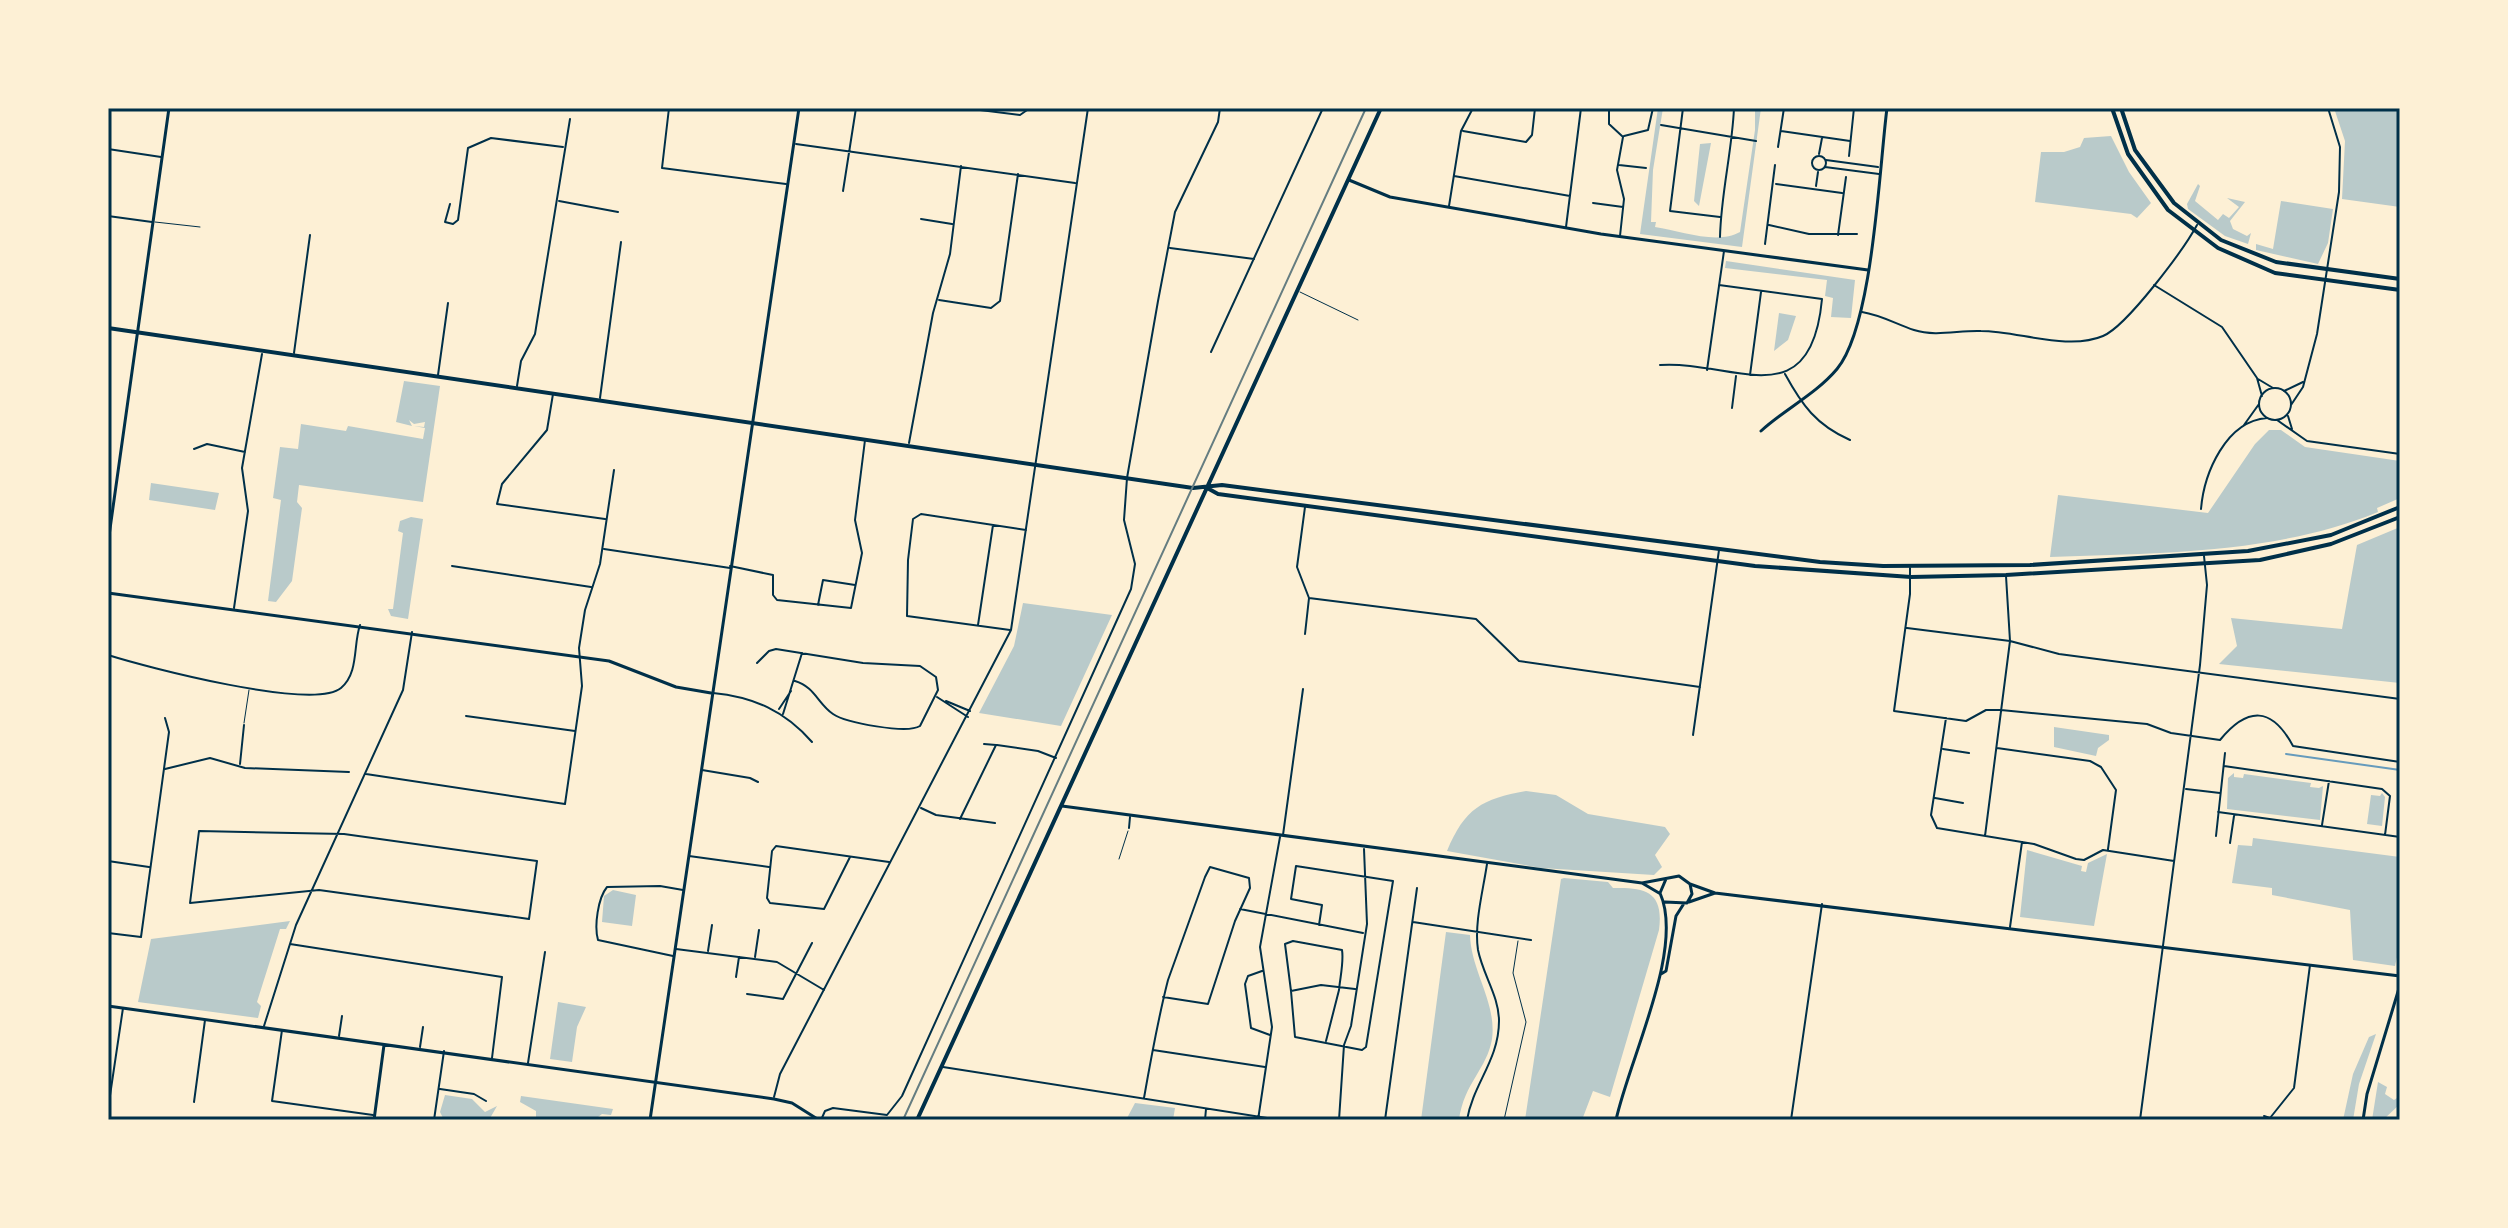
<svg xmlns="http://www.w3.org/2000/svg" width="2508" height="1228" viewBox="0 0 2508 1228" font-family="'Titillium Web',sans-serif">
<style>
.green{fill:#b9caca}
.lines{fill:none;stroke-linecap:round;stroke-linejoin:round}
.stream{stroke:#669bbc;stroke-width:2}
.service{stroke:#003049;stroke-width:1}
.minor{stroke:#003049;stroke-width:2}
.tertiary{stroke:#003049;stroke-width:3}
.secondary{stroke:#003049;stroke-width:3}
.primary{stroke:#003049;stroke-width:4}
.rail{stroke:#657d81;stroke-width:2}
.neatline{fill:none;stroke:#003049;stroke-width:3}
</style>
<rect width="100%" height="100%" fill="#fdf0d5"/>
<path class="green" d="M1658,108H1663L1653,170L1651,222H1656L1655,227C1681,231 1717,245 1740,232L1755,130V108H1761L1742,247L1640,234Z
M2334,108H2400V207L2342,199L2345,141Z
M2111,136L2129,172L2151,203L2137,218L2131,214L2035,202L2041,152H2064L2080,147L2084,138Z
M1711,143L1699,206L1694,201L1700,144Z
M2198,184L2200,186L2195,201L2218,220L2223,214L2229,218L2239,207L2227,198L2245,202L2230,221L2233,229L2247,236L2251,233L2248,244L2225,236L2188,209L2187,204Z
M2281,201L2333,209L2328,243L2318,264L2256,250V244L2273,249Z
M1726,261L1855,280L1851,318L1831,317L1833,298L1825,296L1827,280L1725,268Z
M1779,313L1796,316L1788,340L1774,351Z
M404,381L440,386L423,502L299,485L297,502L302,508L292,581L276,602L268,601L281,500L273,498L280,447L298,449L301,424L346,431L348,426L423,439L425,428L414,426L424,427L425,422L414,424L409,420L412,426L396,422Z
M2269,430H2281L2305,447L2400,461V498L2377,508L2378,512C2275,554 2161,553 2050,557L2058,495L2208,513L2255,444Z
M151,483L219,493L215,510L149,500Z
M411,517L423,519L408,619L391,616L388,609H393L403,533L398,531L400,521Z
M2400,527V683L2219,664L2237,646L2231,618L2342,629L2357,545Z
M1023,603L1112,615L1061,726L979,713L1014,646Z
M2054,727L2109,735V740L2098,748L2096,756L2054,747Z
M2234,773V777L2243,778L2244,774L2311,783L2310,787L2319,788L2323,786L2320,820L2227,809L2228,778Z
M1526,791L1556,795L1588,814L1665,827L1670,834L1655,855L1662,867L1654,875L1541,868L1447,851C1465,808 1482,799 1526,791Z
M2382,793L2385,797L2382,826L2367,824L2371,795L2380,796Z
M2253,838L2400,857V944L2395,966L2353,960L2350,910L2272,895V888L2232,883L2238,845L2252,846Z
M2027,850L2082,866L2081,871L2086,872L2088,863L2107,854L2094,926L2020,917Z
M1564,878L1608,882L1613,888C1646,887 1664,892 1659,930L1610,1097L1593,1091L1582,1120H1525L1561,879Z
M613,890L636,895L632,926L602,922L604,896Z
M290,921L286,929H280L257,1002L261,1006L258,1018L138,1002L151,939Z
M1446,932L1470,935C1471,971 1497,1003 1492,1039C1487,1069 1464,1083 1459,1120H1421Z
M558,1002L586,1007L577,1027L572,1062L550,1059Z
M2376,1034L2359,1084L2353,1120H2343L2353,1074L2369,1037Z
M2378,1082L2387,1087L2385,1094L2394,1100L2400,1096V1104L2383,1120H2372Z
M445,1095L472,1099L485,1112L497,1106L489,1120H444L440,1112Z
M521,1096L613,1109L611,1115L602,1114L594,1120H536V1111L520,1102Z
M1135,1103L1175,1108L1173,1120H1126Z"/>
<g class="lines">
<path class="stream" d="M2286,754L2400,770"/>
<path class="service" d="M155,222L200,227
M1300,292L1358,320
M244,723L249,690
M1119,859L1128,831
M1504,1120L1526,1022L1513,973L1518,941"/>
<path class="minor" d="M669,108L662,168L786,184
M964,108L1020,115L1030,108
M1609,108V124L1622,136
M1683,108L1670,211L1720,217
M1661,125L1756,141
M1463,131L1526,142L1532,135L1535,108
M1781,131L1850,141
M1624,136L1648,130L1653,108
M796,144L1075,183
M1778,147L1784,108
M108,149L161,157
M1819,154L1822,138
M1812 163a7 7 0 1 1 14 0a7 7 0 1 1-14 0Z
M1849,156L1854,108
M1826,160L1878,167
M1619,165L1646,168
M1825,167L1879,174
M1454,176L1570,196
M1776,184L1842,193
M1816,186L1818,172
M843,191L856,108
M559,201L618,212
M1593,203L1623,207
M450,204L445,222L453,224L458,220L468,148L491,138L563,147
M1449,206L1461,131L1473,108
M108,216L152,222
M921,219L952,224
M1769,225L1809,234H1857
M1566,227L1581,108
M1838,235L1846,177
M1620,236L1624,199L1617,170L1623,137
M1720,237C1721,193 1732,152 1734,108
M1765,244L1775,165
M1170,248L1254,259
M2154,285L2222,327L2257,378L2262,396
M939,300L991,308L1000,301L1018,174
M1862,312C1881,315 1896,324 1914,330C1936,337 1959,330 1981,331C2018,331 2068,351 2103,336C2127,326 2184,249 2197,225
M1211,352L1323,108
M294,353L310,235
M1660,365C1733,360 1811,419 1822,299L1719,285
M1707,370L1724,251
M1785,374C1802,405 1816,425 1850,440
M438,375L448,303
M1750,375L1761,292
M2258,379L2273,388
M517,386L521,361L535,334L570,119
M2259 404a16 16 0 1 1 32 0a16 16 0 1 1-32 0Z
M2284,391L2303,382
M553,394L547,430L502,484L497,504L605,519
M600,398L621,242
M2291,405L2303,387L2317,334L2339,192L2340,147L2328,108
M1732,408L1736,376
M2288,416L2292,429
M2277,420L2307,441L2400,454
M2244,425L2259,404
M909,443L933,313L950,254L961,166
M194,449L207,444L245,452
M1305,507L1297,567L1309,598L1305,634
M2201,509C2204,473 2226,421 2267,418
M604,549L730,568
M452,566L591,587
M730,566L773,575V595L777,600L851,608L862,553L855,520L865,440
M1910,568V594L1894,711L1966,721L1986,710H2001L2147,724L2171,733L2220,740C2248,706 2272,707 2293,746L2400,762
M1309,598L1476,619L1519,661L1700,687
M818,605L823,580L855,585
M234,608L248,511L242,468L262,354
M978,625L993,525
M1907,628L2010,641L2059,654L2400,699
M1010,630L907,616L908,560L913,519L921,514L1026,530
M108,655C146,667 313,711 341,688C359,673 353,645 360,625
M757,663L769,651L776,649L863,663L920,666L936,677L938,690L920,726C907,734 846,723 833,714C818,704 815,687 795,681
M713,693C754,697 785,711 812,742
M937,697L968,717
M946,701L970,711
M779,709L791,691
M783,714L802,653
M466,716L575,731
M1946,718L1931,815L1937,828L2034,844L2076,859L2084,860L2103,850L2174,861
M1693,735L1719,550
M997,745L1038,751L1056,758
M1997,748L2090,761L2101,767L2116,790L2108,849
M1943,749L1969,753
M240,764L244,725
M2224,766L2382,789L2390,796L2385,835
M165,769L210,758L245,768L349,772
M702,770L750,778L758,782
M366,774L565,804L582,686L579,648L585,610L600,564L614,470
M2186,789L2220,793
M1935,798L1963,803
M921,808L936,815L995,823
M2218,812L2400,837
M960,819L996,745L984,744
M2322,825L2329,781
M1129,828L1130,817
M199,831L344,834L537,861L529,919L319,890L190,903Z
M1283,835L1303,689
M1985,836L2010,641L2006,576
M2216,836L2225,753
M2230,843L2234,816
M689,856L769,867
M850,857L824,909L770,903L767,898L772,851L776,846L889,862
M108,861L149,867
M1240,909L1363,933
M1413,922L1531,940
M2010,927L2022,842
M108,933L141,937L169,732L165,718
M290,944L502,977L492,1058
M676,949L777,962L824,990
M708,951L712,925
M673,956L598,940C594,926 598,898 607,887L660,886L683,890
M755,957L759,930
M1262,971L1248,976L1245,984L1251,1028L1270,1035
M736,977L739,957
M1291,991L1295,1037L1362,1050L1366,1047L1393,881L1296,866L1291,899L1322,905L1319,925
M747,994L783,999L812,943
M264,1026L296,925L403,690L412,632
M282,1030L272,1101L373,1115
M339,1036L342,1016
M1326,1041L1339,990C1340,978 1344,962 1342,950L1293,941L1285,944L1291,991L1321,985L1355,989
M420,1047L423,1027
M1153,1050L1265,1067
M528,1063L545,952
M943,1067L1280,1120
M440,1089L474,1094L486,1101
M774,1097L780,1074L1011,630L1088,108
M1144,1098C1151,1058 1158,1019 1168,980L1205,877L1210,867L1249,878L1250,888L1235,921L1208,1004L1163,997
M194,1102L205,1020
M108,1109L123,1008
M2264,1116L2270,1118L2294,1088L2310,965
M434,1120L444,1051
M821,1120L825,1111L833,1108L887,1115L902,1096L1131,589L1135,564L1124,520L1127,478L1158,301L1175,212L1218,122L1220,108
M1205,1120L1206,1109
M1258,1120L1272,1027L1260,947L1280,837
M1339,1120L1344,1045L1351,1026L1367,924L1364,849
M1385,1120L1417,888
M1467,1120C1473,1084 1499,1060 1499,1021C1499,996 1483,975 1478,950C1474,924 1483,891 1487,864
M1791,1120L1822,904
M2140,1120L2200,665L2207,585L2204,556"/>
<path class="tertiary" d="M1349,180L1390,197L1601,234L1868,270
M1761,431C1785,409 1816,394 1837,369C1873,326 1879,170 1887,108
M108,543L169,108
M108,593L609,661L676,687L711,693
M1062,806L1642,883L1679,876L1690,884L1692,894L1687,903L1665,902
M1642,883L1659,893
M1690,884L1715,893L2400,976
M1689,902L1715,893
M1661,974L1666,971L1676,916L1683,905
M108,1006L774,1099L792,1103L819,1120
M374,1120L384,1045
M1616,1120C1629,1059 1685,949 1660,893L1666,879
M2363,1120L2367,1094L2400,985"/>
<path class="secondary" d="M650,1120L799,108"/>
<path class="primary" d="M2112,108L2128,154L2168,210L2218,248L2275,273L2400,290
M2121,108L2135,150L2174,203L2221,240L2276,262L2400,279
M108,328L1193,488L1222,485L1820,562L1883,566L2030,565L2248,551L2331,535L2400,507
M1209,489L1218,494L1755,566L1911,577L2006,575L2260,560L2331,544L2400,517
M917,1120L1381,108"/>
<path class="rail" d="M903,1120L1366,108"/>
</g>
<rect width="2508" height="1228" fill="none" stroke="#fdf0d5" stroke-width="220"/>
<rect x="110" y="110" width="2288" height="1008" class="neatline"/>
</svg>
